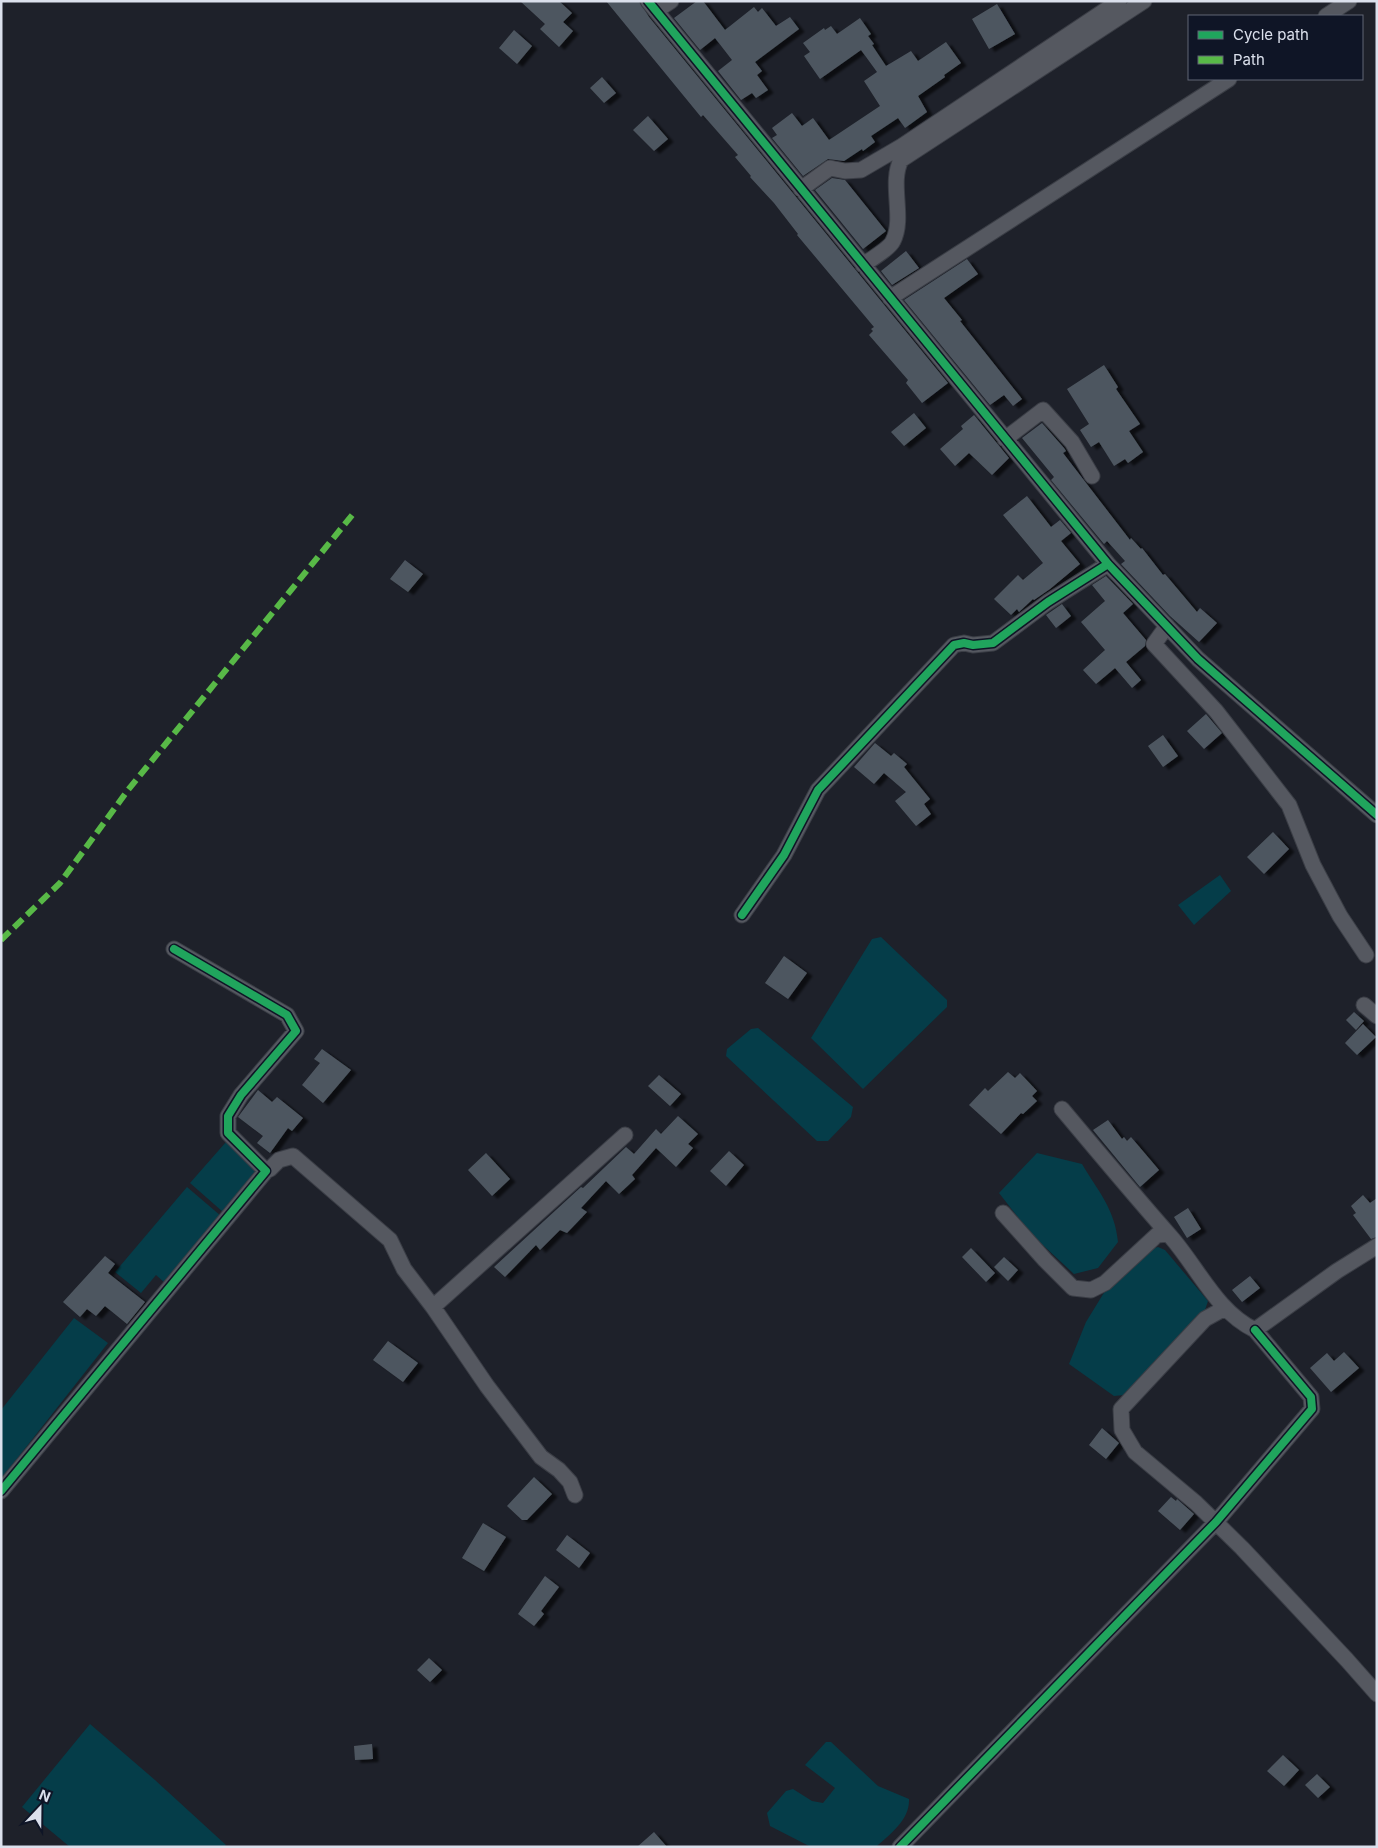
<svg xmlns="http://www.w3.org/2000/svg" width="1378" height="1848" viewBox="0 0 1378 1848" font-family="Inter,sans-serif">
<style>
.water{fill:#053d49}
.building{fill:#4e5760;filter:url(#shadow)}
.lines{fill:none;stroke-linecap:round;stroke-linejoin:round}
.street-casing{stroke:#3b3e46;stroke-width:17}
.street{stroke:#555860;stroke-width:15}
.quiet{stroke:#58b947;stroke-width:6;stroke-dasharray:12 6;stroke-linecap:butt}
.cycleway-casing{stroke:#0f1526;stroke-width:11}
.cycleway{stroke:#20a55d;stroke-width:8}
</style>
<defs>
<filter id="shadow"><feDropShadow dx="5.5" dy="3" stdDeviation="1" flood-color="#0009"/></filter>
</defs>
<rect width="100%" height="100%" fill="#1e212a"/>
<path class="water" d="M1220,875L1231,891L1194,925L1178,905Z
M881,937L947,1000V1007L863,1089L811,1038L872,939Z
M758,1028L853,1107L851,1117L828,1141H817L726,1056L727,1049L751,1029Z
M226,1142L260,1171L223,1212L190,1183Z
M1037,1153L1082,1164C1098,1191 1115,1209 1118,1242L1098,1268L1074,1274L1031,1234L999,1193Z
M187,1187L221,1216L165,1283L156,1275L141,1293L115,1272Z
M1158,1247L1165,1250L1208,1301L1203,1316L1124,1395L1114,1396L1069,1364L1086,1322L1105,1291L1148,1250Z
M74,1318L108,1343L1,1479V1410Z
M90,1724L155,1780L226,1845L224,1847H70L22,1807Z
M826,1742H831L878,1786L909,1799C910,1820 890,1834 876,1847H811L770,1826L767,1813L786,1791L793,1789L812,1801L823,1803L835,1788L805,1765Z"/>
<path class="building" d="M520,1H559L572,13L563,22L573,31L559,47L540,29L545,24Z
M606,1H639L649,17L948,383L922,403L906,383L908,380L869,335L873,331L871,329L874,327L797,235L798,234L774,203L750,177L751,176L735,157L738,155L703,115L701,117Z
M697,1H703L725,30L754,7L758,12L762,8L776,26L790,17L799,29L755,62L762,71L757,75L768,90L756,98L752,93L741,100L718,71L732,60L715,38L700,50L674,18Z
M997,4L1015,34L989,49L972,19Z
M860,18L871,34L868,36L874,44L872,45L886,66L911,51L918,61L946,42L961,63L944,75L945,77L918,96L927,112L905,128L898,118L871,136L875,142L863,151L862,149L844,161L828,159L803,176L772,138L777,135L772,128L792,113L802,126L813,118L829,140L880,106L864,81L877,72L861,50L820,79L804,56L810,52L803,43L824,28L825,30L831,26L837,34Z
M514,30L532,46L517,64L499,48Z
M602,77L616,93L604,103L590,88Z
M648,116L668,139L654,151L633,130Z
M832,178L845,180L886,231L863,249L815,190Z
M906,251L919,268L892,285L881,271Z
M967,259L978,274L944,298L962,320L960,321L1022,399L1013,406L1004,395L990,405L904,300Z
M1104,365L1118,387L1116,389L1140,424L1129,431L1143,452L1128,463L1125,459L1114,466L1099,442L1091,447L1080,430L1089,424L1067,389Z
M914,413L926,428L904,446L891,432Z
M974,415L1009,458L992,475L969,453L955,466L940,449L963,429L961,426Z
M1042,423L1064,448L1066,451L1063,453L1130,540L1131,538L1141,549L1142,548L1163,575L1165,574L1197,612L1200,608L1217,623L1199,642L1170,616L1121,564L1125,561L1107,541L1104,544L1051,480L1054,477L1022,438Z
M1027,496L1051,527L1060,520L1071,533L1061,541L1080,564L1050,589L1034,600L1033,599L1019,612L1017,609L1011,615L994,599L1018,575L1023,580L1043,563L1003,515Z
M405,560L423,574L408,592L390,579Z
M1106,576L1133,604L1123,613L1146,640L1145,646L1126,662L1141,680L1132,688L1115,668L1096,684L1083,670L1105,650L1081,622L1105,601L1092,585Z
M1062,604L1071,616L1056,628L1046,615Z
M1206,714L1222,733L1204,749L1187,731Z
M1163,735L1178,756L1163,767L1148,746Z
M875,743L891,756L894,753L907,764L904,767L930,799L924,804L931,814L916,826L895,801L906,792L884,773L874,784L854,767Z
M1273,832L1289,849L1264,874L1247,857Z
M784,956L807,973L788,999L765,983Z
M1354,1012L1364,1021L1356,1030L1346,1020Z
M1363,1024L1376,1037L1357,1055L1345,1043Z
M322,1049L351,1070L323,1103L302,1085L320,1063L314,1059Z
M1008,1072L1015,1078L1020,1073L1037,1091L1032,1096L1037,1101L1023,1114L1021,1113L1001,1134L969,1105L985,1088L988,1091Z
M659,1075L681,1094L670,1106L648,1086Z
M258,1090L272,1102L277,1097L303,1118L292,1131L288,1128L270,1153L257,1143L263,1136L238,1117Z
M678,1116L698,1134L688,1144L693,1148L676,1167L656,1148L632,1175L635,1179L619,1194L606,1181L581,1208L587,1212L567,1233L560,1230L540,1250L536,1245L505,1277L494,1267L581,1187L583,1188L626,1147L634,1154L656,1129L661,1134Z
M1108,1120L1122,1139L1124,1137L1127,1141L1131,1137L1159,1170L1140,1187L1093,1130Z
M729,1151L744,1165L726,1186L710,1171Z
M486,1153L510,1179L492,1196L468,1170Z
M1363,1195L1370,1203L1377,1198V1237L1371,1239L1353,1215L1356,1213L1351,1206Z
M1188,1208L1201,1229L1187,1238L1174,1217Z
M971,1248L995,1273L986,1282L962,1257Z
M105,1256L115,1264L108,1273L145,1302L127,1324L105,1306L96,1316L87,1309L80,1317L63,1302Z
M1004,1257L1018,1270L1008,1281L994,1267Z
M1250,1276L1260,1288L1242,1302L1232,1290Z
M388,1341L418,1363L403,1382L373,1360Z
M1344,1352L1359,1368L1331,1392L1310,1368L1327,1353L1334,1361Z
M1102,1428L1119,1443L1106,1459L1089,1445Z
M534,1477L552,1494L527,1520H522L507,1506Z
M1171,1497L1176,1501L1177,1499L1194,1514L1180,1530L1158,1511Z
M483,1523L506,1537L484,1571L462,1558Z
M567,1535L590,1553L579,1568L556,1550Z
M545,1576L559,1587L541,1611L544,1614L534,1626L518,1614Z
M429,1658L442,1670L430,1682L417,1670Z
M372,1744L373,1759L355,1760L354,1746Z
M1283,1755L1299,1770L1284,1786L1267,1771Z
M1317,1774L1330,1787L1318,1798L1305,1785Z
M654,1832L667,1847H637Z"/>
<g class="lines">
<g class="street-casing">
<path id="street" d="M648,1L1108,564L1198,659L1377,815
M656,11L671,1
M1326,16L1349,1
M801,189L830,168L845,171L861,170L902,146L1119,1
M863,265C870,260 890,248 893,241C905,218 889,183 901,160L1144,1
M890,298L1229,79
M1005,439L1043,410L1072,442L1092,476
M1167,626L1154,644L1216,711L1289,805L1313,865L1340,916L1366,955
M742,915L784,855L818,790L954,645L964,643L973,645L993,643L1048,602L1108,564
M1364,1005L1377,1016
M1062,1109C1098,1152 1134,1195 1171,1237C1198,1268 1217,1312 1255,1330L1337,1271L1377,1246
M266,1171L270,1169L279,1160L293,1156L390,1240L404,1269L433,1307L487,1386L541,1457L559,1470L570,1482L575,1495
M1003,1213L1045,1260L1073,1288L1091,1290L1105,1283L1157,1235L1168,1234
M433,1307L625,1135
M1225,1308L1205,1319L1121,1409L1122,1430L1135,1452L1196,1503L1242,1548L1347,1660L1377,1694
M1,1491L266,1171L228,1133V1116L241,1095L296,1031L287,1015L174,949
M900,1847L1216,1522L1312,1409L1311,1397L1255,1330"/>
</g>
<use href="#street" class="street"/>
<path class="quiet" d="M1,940L60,883L128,790L353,514"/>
<g class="cycleway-casing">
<path id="cycleway" d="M648,1L1108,564L1198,659L1377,815
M742,915L784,855L818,790L954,645L964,643L973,645L993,643L1048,602L1108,564
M1,1491L266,1171L228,1133V1116L241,1095L296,1031L287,1015L174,949
M900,1847L1216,1522L1312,1409L1311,1397L1255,1330"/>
</g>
<use href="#cycleway" class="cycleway"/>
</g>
<rect width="1378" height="1848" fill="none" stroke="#dbe0ec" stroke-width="5"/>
<rect x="1188" y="15" width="175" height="65" fill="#0f1526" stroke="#616675"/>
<rect x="1198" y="31" width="25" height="8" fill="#20a55d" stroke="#616675"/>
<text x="1233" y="40" font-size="15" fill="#dbe0ec">Cycle path</text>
<rect x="1198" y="56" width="25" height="8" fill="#58b947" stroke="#616675"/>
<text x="1233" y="65" font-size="15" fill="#dbe0ec">Path</text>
<g transform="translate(40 1808) rotate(22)" stroke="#0f1526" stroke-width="4" paint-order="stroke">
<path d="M0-4L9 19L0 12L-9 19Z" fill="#dbe0ec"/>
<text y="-8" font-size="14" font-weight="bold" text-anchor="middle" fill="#dbe0ec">N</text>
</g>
</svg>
